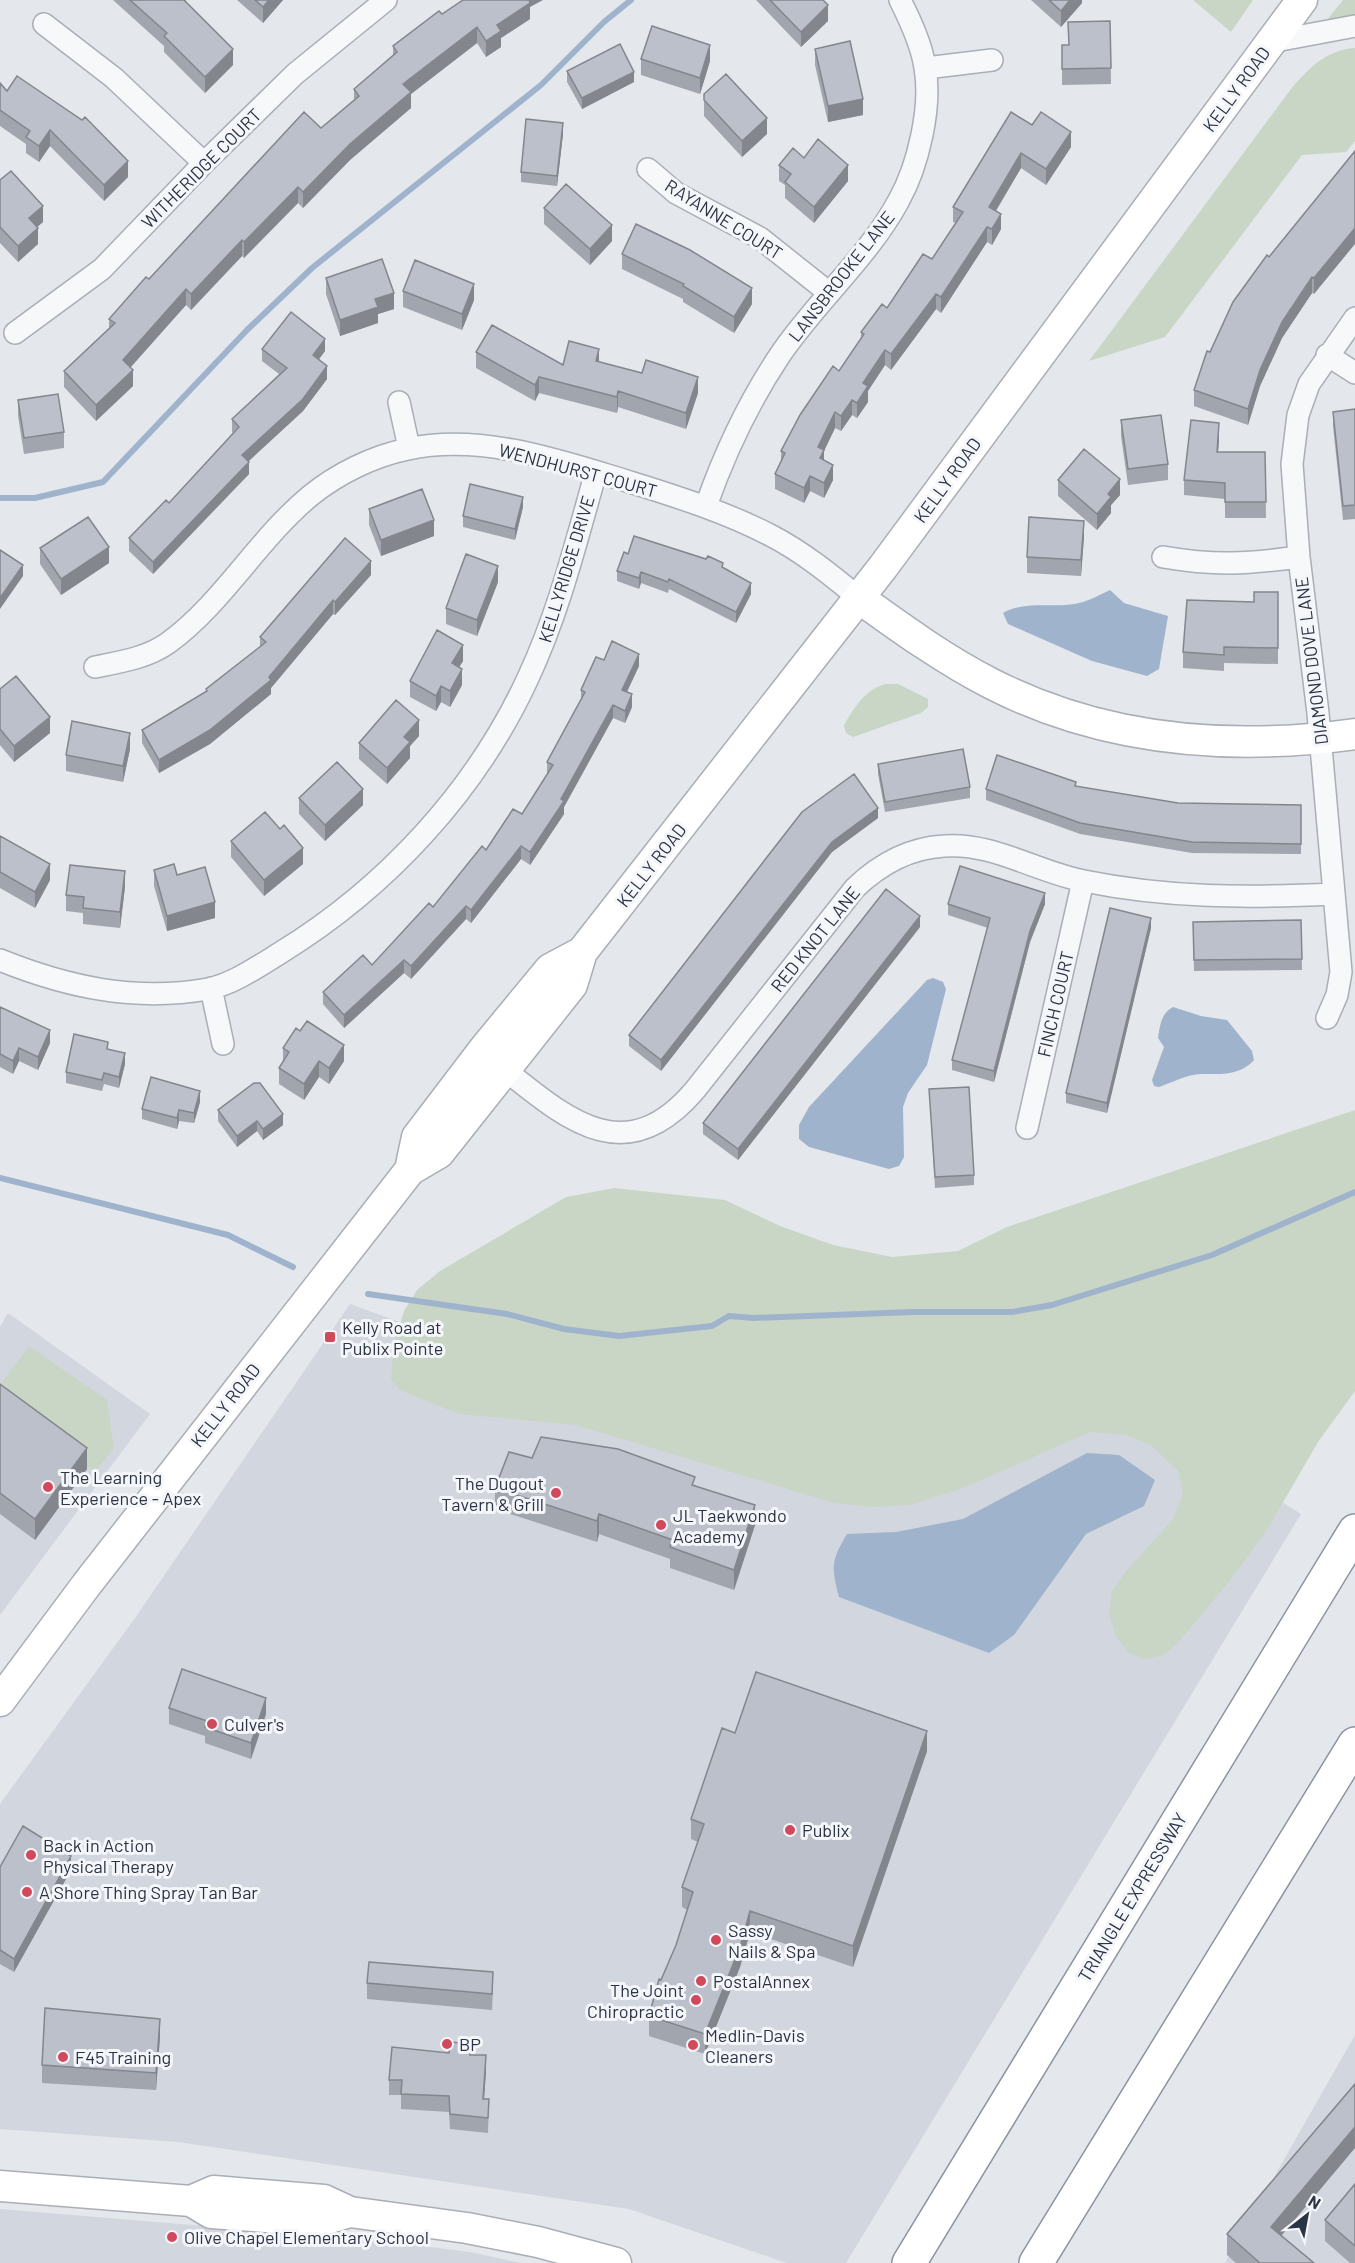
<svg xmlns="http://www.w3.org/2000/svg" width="1355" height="2263" viewBox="0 0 1355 2263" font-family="Barlow,sans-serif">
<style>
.built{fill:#d2d6de}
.green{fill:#c9d6c5}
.water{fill:#9fb4cc}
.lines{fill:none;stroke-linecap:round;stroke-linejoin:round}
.stream{stroke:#9fb4cc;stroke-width:6}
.street-casing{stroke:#a9aeb7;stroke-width:24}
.secondary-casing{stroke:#a9aeb7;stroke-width:33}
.highway-casing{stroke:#8b94a3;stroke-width:36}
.street{stroke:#f7f8fa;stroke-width:21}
.secondary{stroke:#fff;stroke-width:30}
.highway{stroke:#fff;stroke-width:33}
.wall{fill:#a1a5ae}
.shaded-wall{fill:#83868d}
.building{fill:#bbc0ca;stroke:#83868d;stroke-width:1.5}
.poi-dot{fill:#d1495b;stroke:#f4f6f9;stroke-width:2}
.labels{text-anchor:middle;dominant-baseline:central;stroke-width:6;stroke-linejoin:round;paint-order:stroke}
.street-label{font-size:18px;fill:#2b3445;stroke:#f4f6f9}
.poi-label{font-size:18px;fill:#2b3445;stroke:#f4f6f9;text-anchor:start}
</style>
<rect width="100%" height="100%" fill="#e4e7ec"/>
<path class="built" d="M350,1304L402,1323L1086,1417L1197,1449L1301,1514L846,2263H787L629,2209L178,2142L0,2129V1804L135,1618Z
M8,1313L150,1414L0,1615V1327Z
M1355,2035V2263H1225Z
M0,2209L375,2240L470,2252L520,2263H0Z"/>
<path class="green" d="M1193,0H1253L1231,32Z
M1343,0H1355V19L1327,20Z
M1355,48V141L1346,152L1302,155L1165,337L1089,361L1291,89C1309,68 1326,50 1355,48Z
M886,684H898L928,699V707L921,713L853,737L846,733L844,725C855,707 865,689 886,684Z
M1355,1110V1391L1318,1442L1267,1530L1232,1578L1176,1645L1162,1656L1144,1659L1129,1653L1116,1637L1109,1614L1112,1592L1126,1571L1173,1519L1183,1494L1178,1471L1151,1445L1126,1435L1090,1432L963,1488L910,1505L871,1507L834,1503L576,1425L459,1414L400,1390L391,1380L393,1348L404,1311L417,1290L440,1271L566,1197L614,1188L725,1200L780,1226L833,1245L892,1257L958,1251L1007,1227Z
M29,1346L107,1400L114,1448L95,1472L0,1401V1385Z"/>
<path class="water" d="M1110,590L1124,603L1168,616L1159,669L1147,676L1092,661L1008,624L1003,613C1027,599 1057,610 1083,602C1092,599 1101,594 1110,590Z
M933,978L943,982L946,989L927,1065L908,1093L903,1107L904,1157L899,1166L889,1169L809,1147L799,1139V1125L809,1107L927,980Z
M1173,1007L1201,1016L1227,1020L1252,1051L1254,1060C1240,1076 1220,1074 1201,1074C1188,1074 1171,1083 1159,1087L1154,1086L1152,1080L1164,1047L1158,1038C1160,1026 1161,1013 1173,1007Z
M1087,1453L1119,1455L1155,1480L1144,1506L1086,1534L1014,1635L989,1653L839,1597C831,1566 831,1561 847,1534L896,1532L963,1519Z"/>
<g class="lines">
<path class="stream" d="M0,498H35L103,482L247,330L312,268L541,85L604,22L631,0
M0,1178L228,1235L293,1267
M368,1294L507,1314L564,1329L619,1336L712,1326L729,1316L753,1318L912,1312H1012L1052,1305L1212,1255L1355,1192"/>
<g class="street-casing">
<path id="street" d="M44,24L114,78L204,163
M1270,42L1355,26
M926,68L992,60
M648,169L676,193L760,238L828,292
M15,333L102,269L204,163L295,74L386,0
M1327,355L1355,373
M399,402L409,448
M706,506C725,452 748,403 780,355C815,303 870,255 899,200C918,166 932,107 925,68C922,45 910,20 900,0
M1163,557C1216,566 1246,564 1299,557
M95,667C120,662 147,658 168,643C223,603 258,539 310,496C337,474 373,456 408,449C481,433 561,461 630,482C678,497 725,512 770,535C803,552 831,575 859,598
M0,960C67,987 135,1002 208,989C233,984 259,966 280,953C386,888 476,791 528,678C559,612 576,542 596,472
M211,988L223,1044
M1327,1018L1337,995L1341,972L1318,713L1299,557L1292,464L1298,415L1309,384L1355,318
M505,1070C570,1122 627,1170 695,1090L855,888C880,864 909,848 944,846C992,842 1037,872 1084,881C1167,898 1248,898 1333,894
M1027,1128L1083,881"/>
</g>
<g class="secondary-casing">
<path id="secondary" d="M859,598C902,629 945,660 992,684C1106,742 1231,751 1355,734
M410,1170L417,1137L484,1049L550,969L582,952
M0,1701L87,1584L410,1170L439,1153L572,985L582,952L883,567L1302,0
M0,2186L191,2201L211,2213L266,2217L320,2221L350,2212
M191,2201L214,2191L324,2200L350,2212L467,2228L538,2242L616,2263"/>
</g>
<g class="highway-casing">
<path id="highway" d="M909,2263L1355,1531
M1036,2263L1355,1744"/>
</g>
<use href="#street" class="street"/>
<use href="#secondary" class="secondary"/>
<use href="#highway" class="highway"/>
</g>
<path class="wall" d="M113,0H186V3L233,65L205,93L164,52V46Z
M237,0H283L263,23Z
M756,0H823L828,21L801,47Z
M1031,0H1082V3L1061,27Z
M530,7V19L501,38V47L486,57L477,43L411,94V108L350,160L303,208L298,203L244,258L242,256L191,310L186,305L130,367L133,386L96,421L64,387V371L109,328V319L149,279L354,101V89L393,55V46L442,14Z
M1110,21L1111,84L1062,85V45H1068Z
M815,49L863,115L828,122L815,65Z
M641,59L710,61L700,94L641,75Z
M567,71L634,82L582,109L567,82Z
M0,83L7,91L128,177L104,201L50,146L39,162L26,153V144L0,126Z
M704,94L767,134L742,157L704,116Z
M1032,125L1071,147L1046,185L1021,168L996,211L1001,229L992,245L987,242L941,313L936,309L891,370L885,365L868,391V402L857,418L852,415L841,431L835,428L824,451V460L833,480L824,498L810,491L804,503L775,489V474L781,461V451L839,371L861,339V332L887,308L932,259L956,223L953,222V207Z
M563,134L557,186L521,182V172Z
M1355,151L1314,294L1312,293L1282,338L1260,386L1248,425L1194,406V390L1210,352L1269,257Z
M804,158L848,181L814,223L785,198V185L779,181V165Z
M0,180L43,222L37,227L38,244L18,262L0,243Z
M544,208L612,241L590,265L544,224Z
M622,254L752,304L734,333L683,302V299L622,269Z
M326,278L394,309L378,314V323L340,336L326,294Z
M403,291L474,300L462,330L403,307Z
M262,349L325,351L319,359L327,379L303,411L249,461V474L153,574L129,551V538L169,503L233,433L232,432V419L279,374L262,361Z
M476,352L563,365L599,362L698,393L686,429L618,407L617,413L539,393L535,401L476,368Z
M18,400L64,432V448L24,454L18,416Z
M1355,409V519L1343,520L1333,426V412Z
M1121,420L1168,464V480L1128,485L1121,436Z
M1219,439L1218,452H1265L1266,518H1225V499L1184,495V480Z
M1058,480L1120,495L1111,505V513L1097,530L1058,496Z
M523,507L515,540L463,527V516Z
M369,509L434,536L381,556L369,525Z
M1084,537L1081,576L1027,573V557Z
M40,548L109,563L61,595L40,564Z
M628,554L723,568L751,594L736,623L669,589L668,593L641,583L639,589L617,581V571Z
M371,575L335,615L333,614L271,688V694L210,744L159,773L142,743V730L206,692V689L260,647V637Z
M498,582L477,636L446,624V608Z
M1278,592V664L1224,663V671L1183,668V652L1254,602Z
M604,660L639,666L627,692L632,707L625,723L613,718L564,807V814L530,865L521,859L471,923L466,919L411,979L404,973L344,1028L323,1004V992L372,965L433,907L486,850L522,814L547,775V762L581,701V690Z
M463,661L459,667L462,685L450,707L441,702L436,711L410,697V681Z
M0,689L50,733L14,762L0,745Z
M419,736L410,746V758L387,784L359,759V743Z
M130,749L123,782L66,771V755Z
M878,764L970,787V798L885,812L878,774Z
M1076,786L1178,803L1301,805V854L1192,853L1080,834L986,800V789Z
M299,798L363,805L325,841L299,814Z
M802,812L878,818L832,852L661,1071L629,1046V1035Z
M280,829L303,864L264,896L231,857V841Z
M0,836L50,880L35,908L0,888Z
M154,870L177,875L215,918L167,931L154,886Z
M125,887L120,928L83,924V913L66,911V895Z
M948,904H1045L1030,942L994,1082L952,1070V1060L988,928L948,915Z
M1301,920L1302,970L1194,971L1193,922Z
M920,927L738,1160L703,1134V1123Z
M1151,928L1107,1113L1066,1103V1093Z
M0,1007L50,1043L38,1070L19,1061L13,1074L0,1067Z
M283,1048L344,1061L329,1084L319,1077L304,1100L279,1084V1068L283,1062Z
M108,1049L125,1064L119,1088L104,1084L102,1091L66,1083V1072Z
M929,1089L974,1175V1185L935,1188Z
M200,1102L194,1123L179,1121L177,1129L142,1119V1109Z
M218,1110L283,1125L263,1140L257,1131L237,1147L218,1121Z
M0,1384L87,1469L35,1540L0,1514Z
M532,1458L695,1485L755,1525L734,1590L670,1568V1559L599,1534L597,1542L495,1509V1488Z
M169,1708L266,1714L251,1759L205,1743V1736L169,1724Z
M735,1733L927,1751L853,1967L750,1932L740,1967L705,2054L649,2036V2016L661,1980L676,1945L687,1910L682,1907V1887L698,1842L691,1839V1819Z
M0,1867L71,1870L14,1972L0,1964Z
M367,1983L493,1988L492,2010L367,1999Z
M160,2037L156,2090L42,2083V2065Z
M471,2055L486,2071L484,2099H489L488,2133L450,2129L449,2112L401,2109V2095H389V2080Z
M1355,2184V2263H1350L1325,2241V2220Z
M1227,2234L1281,2236L1314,2263H1236L1227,2255Z"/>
<path class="shaded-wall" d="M269,0H283L263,23V7Z
M524,0H543L530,7V19L501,38V47L486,57V41L497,25Z
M1070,0H1082V3L1061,27V11Z
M828,5V21L801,47V32Z
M477,27V43L411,94V108L350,160L303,208V192L403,84Z
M710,45V61L700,94V78Z
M233,49V65L205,93V77Z
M634,72V82L582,109V98Z
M863,99V115L828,122V106Z
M767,118V134L742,157V141Z
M563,123V134L557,186V176Z
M50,130V146L39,162V146Z
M1071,132V147L1046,185V169Z
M1021,153V168L989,222V207Z
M128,161V177L104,201V185Z
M848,165V181L814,223V207Z
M298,187V203L244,258V242Z
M43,206V222L29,234V218Z
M1001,214V229L992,245V229Z
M612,225V241L590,265V249Z
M987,227V242L941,313V297Z
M38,228V244L18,262V246Z
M1355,228V244L1314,294V278Z
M242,240V256L191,310V294Z
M1312,277V293L1282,338L1260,386L1248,425V409L1260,370L1282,322Z
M474,284V300L462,330V314Z
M752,288V304L734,333V317Z
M186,289V305L123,376V360Z
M394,293V309L378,314V323L340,336V320L375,299Z
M936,294V309L891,370V354Z
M325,339V351L313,367V355Z
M599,349V365L596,361Z
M885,350V365L868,391V402L857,418V403L863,383Z
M327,366V379L303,411L242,467V455Z
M133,370V386L96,421V405Z
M539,377V393L535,401V385Z
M698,377V393L686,429V413Z
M618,391V407L617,413V397Z
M852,400V415L841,431V416Z
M835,412V428L824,451V465L820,473L818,447Z
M1219,423V439L1217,468V452Z
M249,462V474L153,574V562Z
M833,465V480L824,498V483Z
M810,476V491L804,503V488Z
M1120,479V495L1111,505V513L1097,530V514L1108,494Z
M523,497V507L515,540V529Z
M434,520V536L381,556V540Z
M1084,521V537L1081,576V560Z
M109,547V563L61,595V579Z
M371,561V575L335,615V602Z
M23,565V576L0,609V598Z
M498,566V582L477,636V620Z
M641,572V583L639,589V578Z
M751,583V594L736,623V612Z
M333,600V614L271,688V694L210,744L159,773V760L269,677Z
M463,645V661L452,679V663Z
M639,654V666L622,702V690Z
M462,669V685L450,707V691Z
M441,686V702L436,711V696Z
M632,694V707L625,723V711Z
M613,705V718L564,807V814L530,865V852L561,799Z
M50,717V733L14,762V746Z
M419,720V736L410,746V758L387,784V768L404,737Z
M130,733V749L123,782V766Z
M363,789V805L325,841V825Z
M878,808V818L832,852L661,1071V1060L832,842Z
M521,846V859L471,923V910Z
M303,848V864L264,896V880Z
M50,864V880L35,908V892Z
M125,871V887L120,928V912Z
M1045,893V904L1030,942L994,1082V1071L1030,931Z
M215,902V918L167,931V916Z
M466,906V919L411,979V966Z
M920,916V927L738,1160V1149Z
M1151,918V928L1107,1113V1103Z
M404,960V973L344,1028V1015Z
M50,1030V1043L38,1070V1057Z
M344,1045V1061L329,1084V1068Z
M19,1048V1061L13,1074V1061Z
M125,1053V1064L119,1088V1077Z
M319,1061V1077L304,1100V1084Z
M200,1091V1102L194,1123V1113Z
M179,1110V1121L177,1129V1118Z
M283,1114V1125L263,1140V1129Z
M257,1121V1131L237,1147V1136Z
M87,1448V1469L35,1540V1519Z
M755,1505V1525L734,1590V1570Z
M599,1514V1534L597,1542V1521Z
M266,1698V1714L251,1759V1743Z
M927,1731V1751L853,1967V1946Z
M71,1856V1870L14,1972V1959Z
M750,1911V1932L740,1967L705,2054V2034Z
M160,2019V2037L156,2090V2073Z
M486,2055V2071L483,2114V2099Z
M1355,2127V2148L1271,2248V2227Z"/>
<path class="building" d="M130,0H184L233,49L205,77L164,36L167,33Z
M255,0H269L263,7Z
M463,0H529L530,3L497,25L501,31L486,41L477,27L403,84L411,92L350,144L303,192L298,187L244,242L242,240L191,294L186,289L123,360L133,370L96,405L64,371L115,323L109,319L146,277L149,279L304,112L321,128L359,96L354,89L397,52L393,46L439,11L442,14Z
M770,0H823L828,5L801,32Z
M1049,0H1070L1061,11Z
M1110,21L1111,68L1062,69V45H1069L1068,22Z
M652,26L710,45L700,78L641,59Z
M850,41L863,99L828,106L815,49Z
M620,44L634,72L582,98L567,71Z
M726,74L767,118L742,141L704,100V94Z
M17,76L82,120L85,117L128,161L104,185L50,130L39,146L26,137L30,131L0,110V83L7,91Z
M1011,112L1032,125L1041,112L1071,132L1046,169L1021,153L989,207L1001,214L992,229L987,227L941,297L936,294L891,354L885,350L863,383L868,386L857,403L852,400L841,416L835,412L818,447L824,450L820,458L833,465L824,483L810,476L804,488L775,474L785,453L781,451L800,415L833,366L839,371L864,334L861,332L882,304L887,308L923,254L932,259L963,212L953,207Z
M526,119L563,123L557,176L521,172Z
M818,139L848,165L814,207L785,182L791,174L779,165L793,148L804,158Z
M1355,151V228L1314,278L1312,277L1282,322L1260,370L1248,409L1194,390L1207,351L1210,352L1233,302L1267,255L1269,257Z
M11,171L43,206L29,218L38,228L18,246L0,227V180Z
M566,184L612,225L590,249L544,208Z
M636,224L690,250L752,288L734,317L683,286L684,284L622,254Z
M382,259L394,293L375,299L378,307L340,320L326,278Z
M415,260L474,284L462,314L403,291Z
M291,312L325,339L313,355L327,366L303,399L242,455L249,462L153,562L129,538L166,500L169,503L239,427L232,419L287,368L262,349Z
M492,325L563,365L569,341L599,349L596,361L642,373L646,360L698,377L686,413L618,391L617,397L539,377L535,385L476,352Z
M58,394L64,432L24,438L18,400Z
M1355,409V505L1343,506L1333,412Z
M1161,415L1168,464L1128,469L1121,420Z
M1191,420L1219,423L1217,452H1265L1266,502H1225V483L1184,480Z
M1084,449L1120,479L1108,494L1111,497L1097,514L1058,480Z
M470,484L523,497L515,529L463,516Z
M422,489L434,520L381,540L369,509Z
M88,517L109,547L61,579L40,548Z
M1029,517L1084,521L1081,560L1027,557Z
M634,536L706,559L708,556L723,563L722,567L751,583L736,612L669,579L668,582L641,572L639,578L617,571L624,552L628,554Z
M345,538L371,561L335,602L333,600L269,677L271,680L210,730L159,760L142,730L207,691L206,689L266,642L260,637Z
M0,550L23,565L0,598Z
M466,554L498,566L477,620L446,608Z
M1254,592H1278V648L1224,647V655L1183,652L1187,600L1254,602Z
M437,630L463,645L452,663L462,669L450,691L441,686L436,696L410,681Z
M612,641L639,654L622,690L632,694L625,711L613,705L561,799L564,801L530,852L521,846L471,910L466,906L411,966L404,960L344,1015L323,992L363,955L372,965L429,903L433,907L482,846L486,850L513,809L522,814L553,765L547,762L585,692L581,690L596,657L604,660Z
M16,676L50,717L14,746L0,729V689Z
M396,700L419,720L404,737L410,742L387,768L359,743Z
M72,721L130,733L123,766L66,755Z
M963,749L970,787L885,802L878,764Z
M997,755L1076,782L1075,786L1178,803L1301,805V844L1192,842L1080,823L986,789Z
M337,762L363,789L325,825L299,798Z
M854,774L878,808L832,842L661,1060L629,1035L802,812Z
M265,812L280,829L284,825L303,848L264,880L231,841Z
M0,836L50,864L35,892L0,872Z
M174,864L177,875L205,867L215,902L167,916L154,870Z
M70,865L125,871L120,912L83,908L84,897L66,895Z
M960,866L1045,893L1030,931L994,1071L952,1060L990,918L948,904Z
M886,889L920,916L738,1149L703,1123Z
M1110,908L1151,918L1107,1103L1066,1093Z
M1301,920L1302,959L1194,960L1193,922Z
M0,1007L50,1030L38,1057L19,1048L13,1061L0,1054Z
M307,1021L344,1045L329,1068L319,1061L304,1084L279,1068L289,1052L283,1048L296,1028L300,1031Z
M74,1034L108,1042L107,1049L125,1053L119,1077L104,1073L102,1080L66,1072Z
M151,1077L200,1091L194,1113L179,1110L177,1118L142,1109Z
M254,1083H260L283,1114L263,1129L257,1121L237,1136L218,1110Z
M969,1087L974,1175L935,1177L929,1089Z
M0,1384L87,1448L35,1519L0,1493Z
M541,1437L618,1449L695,1477L692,1485L755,1505L734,1570L670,1547L673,1540L599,1514L597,1521L495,1488L509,1452L532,1458Z
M182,1669L266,1698L251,1743L205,1727L207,1721L169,1708Z
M756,1672L927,1731L853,1946L750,1911L740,1947L705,2034L649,2016L659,1979L661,1980L676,1945L693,1892L682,1887L704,1824L691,1819L722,1728L735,1733Z
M23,1826L71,1856L14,1959L0,1950V1867Z
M369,1962L493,1972L492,1994L367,1983Z
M45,2008L160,2019L156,2073L42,2065Z
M450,2042L471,2044L470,2055H486L483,2099H489L488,2118L450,2114L449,2096L401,2094L402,2080H389L392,2047L449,2053Z
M1355,2084V2127L1271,2227L1314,2263H1260L1227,2234Z
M1355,2184V2246L1325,2220Z"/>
<g class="poi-dot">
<rect x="324" y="1331" width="12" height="12" rx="3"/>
<circle cx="48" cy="1487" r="6"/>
<circle cx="556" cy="1493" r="6"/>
<circle cx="661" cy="1525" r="6"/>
<circle cx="212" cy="1724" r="6"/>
<circle cx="790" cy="1830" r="6"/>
<circle cx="31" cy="1855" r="6"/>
<circle cx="27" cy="1892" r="6"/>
<circle cx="716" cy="1940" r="6"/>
<circle cx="701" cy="1981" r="6"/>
<circle cx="696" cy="2000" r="6"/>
<circle cx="447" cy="2044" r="6"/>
<circle cx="693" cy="2045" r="6"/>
<circle cx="63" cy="2057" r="6"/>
<circle cx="172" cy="2237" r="6"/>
</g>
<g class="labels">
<g class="street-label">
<text transform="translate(1236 89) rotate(-54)">KELLY ROAD</text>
<text transform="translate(201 168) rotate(-45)">WITHERIDGE COURT</text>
<text transform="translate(724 219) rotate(32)">RAYANNE COURT</text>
<text transform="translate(841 276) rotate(-52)">LANSBROOKE LANE</text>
<text transform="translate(578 470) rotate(15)">WENDHURST COURT</text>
<text transform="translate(947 480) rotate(-54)">KELLY ROAD</text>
<text transform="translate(566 569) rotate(-73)">KELLYRIDGE DRIVE</text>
<text transform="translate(1311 661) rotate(-97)">DIAMOND DOVE LANE</text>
<text transform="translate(651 865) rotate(-52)">KELLY ROAD</text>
<text transform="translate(815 939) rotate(-51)">RED KNOT LANE</text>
<text transform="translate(1055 1004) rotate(-77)">FINCH COURT</text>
<text transform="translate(225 1405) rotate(-52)">KELLY ROAD</text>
<text transform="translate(1132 1897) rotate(-59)">TRIANGLE EXPRESSWAY</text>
</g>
<g class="poi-label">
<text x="342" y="1327">Kelly Road at<tspan x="342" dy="21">Publix Pointe</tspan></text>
<text x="60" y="1477">The Learning<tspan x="60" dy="21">Experience - Apex</tspan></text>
<text x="544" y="1483" text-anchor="end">The Dugout<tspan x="544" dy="21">Tavern &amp; Grill</tspan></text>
<text x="673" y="1515">JL Taekwondo<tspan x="673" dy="21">Academy</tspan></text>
<text x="224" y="1724">Culver's</text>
<text x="802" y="1830">Publix</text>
<text x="43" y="1845">Back in Action<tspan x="43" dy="21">Physical Therapy</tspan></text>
<text x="39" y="1892">A Shore Thing Spray Tan Bar</text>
<text x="728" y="1930">Sassy<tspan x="728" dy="21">Nails &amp; Spa</tspan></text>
<text x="713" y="1981">PostalAnnex</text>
<text x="684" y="1990" text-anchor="end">The Joint<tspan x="684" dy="21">Chiropractic</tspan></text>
<text x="705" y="2035">Medlin-Davis<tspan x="705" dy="21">Cleaners</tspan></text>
<text x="459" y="2044">BP</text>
<text x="75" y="2057">F45 Training</text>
<text x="184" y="2237">Olive Chapel Elementary School</text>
</g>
</g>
<g transform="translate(1307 2215) rotate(31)" stroke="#f4f6f9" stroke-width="4.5" paint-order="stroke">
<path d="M0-4.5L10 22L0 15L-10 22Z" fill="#2b3445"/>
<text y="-9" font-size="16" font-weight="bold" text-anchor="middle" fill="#2b3445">N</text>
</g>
</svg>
